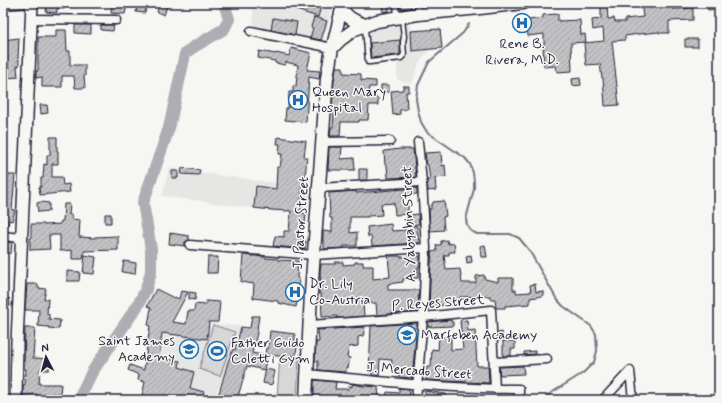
<svg xmlns="http://www.w3.org/2000/svg" width="722" height="403" viewBox="0 0 722 403" font-family="Mynerve,sans-serif">
<style>
.built{fill:#e6e6e4}
.green{fill:#d7d7d7;stroke:#7c7c89}
.lines{fill:none;stroke-linecap:round;stroke-linejoin:round}
.stream{stroke:#757583;stroke-width:2}
.river{stroke:#adadb3;stroke-width:12}
.building{fill:url(#building-hatch);stroke:#22223b}
.service-casing{stroke:#22223b;stroke-width:7}
.minor-casing{stroke:#22223b;stroke-width:11}
.secondary-casing{stroke:#22223b;stroke-width:14}
.primary-casing{stroke:#22223b;stroke-width:15}
.service{stroke:#f6f6f2;stroke-width:4}
.minor{stroke:#f6f6f2;stroke-width:8}
.secondary{stroke:#f6f6f2;stroke-width:11}
.primary{stroke:#f6f6f2;stroke-width:12}
.labels{text-anchor:middle;dominant-baseline:central;stroke-width:3;stroke-linejoin:round;paint-order:stroke}
.poi-label{font-size:14px;fill:#22223b;stroke:#f6f6f2;text-anchor:start}
.street-label{font-size:14px;fill:#22223b;stroke:#f6f6f2}
</style>
<defs>
<pattern id="building-hatch" width="6" height="6" patternUnits="userSpaceOnUse"><rect width="6" height="6" fill="#c2c2c4"/><path d="M-1 1l2-2M0 6l6-6M5 7l2-2" fill="none" stroke="#a6a6a9"/></pattern>
</defs>
<rect width="100%" height="100%" fill="#f6f6f2"/>
<filter id="ink" filterUnits="userSpaceOnUse"><feTurbulence type="fractalNoise" baseFrequency=".025" numOctaves="2"/><feDisplacementMap in="SourceGraphic" scale="8" xChannelSelector="R" yChannelSelector="G"/><feConvolveMatrix kernelMatrix="1 2 1 2 8 2 1 2 1" color-interpolation-filters="sRGB"/></filter>
<g filter="url(#ink)">
<path class="built" d="M252,3H334L323,42L254,27Z
M410,25L412,51L429,50L419,63L412,84L397,80V63L365,67L363,32L374,29Z
M169,168L310,188L309,208L287,206L286,213L162,196Z
M158,320L209,326L212,324L241,326L216,395L205,392L203,400H176L171,399L175,385L142,371L149,326L157,327Z
M419,322L416,351L395,347L397,323Z"/>
<path class="green" d="M213,325L235,332L220,376L199,369Z
M280,357L299,359L297,398L277,396Z"/>
<g class="lines">
<path class="stream" d="M469,24L463,33L429,62L418,85L416,99L418,111L421,122L427,132L465,158L470,164L473,173L474,181V189L466,219L467,225L471,231L477,234H510L519,238L529,250L556,298L563,306L591,326L596,334L597,351L594,362L583,373L548,395L546,400"/>
<path class="river" d="M78,400L92,372L138,305L146,289L151,272V249L143,203L169,128L185,54L192,48L224,29L229,19L224,3"/>
</g>
<path class="building" d="M52,3H64V9L57,8V13L46,12L47,4H52Z
M112,3L127,4L125,14L111,13Z
M138,3H147L145,13L136,12Z
M160,3L168,4L164,15L157,12Z
M298,3H322L318,17L296,10Z
M382,3H389V11L383,12Z
M401,3H410L411,8L401,9Z
M641,3H668L669,6L673,5V9L693,8V20L669,21V33H659V32L639,34L625,36V40L612,41L619,105L605,106L603,78H602L600,64L586,65L584,43L604,41L603,28L593,30L592,20L601,19V6H607L608,19L614,18L615,22H625V19L643,17Z
M707,3H717L718,9L708,10Z
M558,14V21L580,20L581,35L585,34L586,42L571,43L572,71L557,72L556,66L544,67L543,45H544V34L528,36L527,27H520L521,21L543,18V15Z
M314,17L327,21L321,40L310,38L313,28L311,27Z
M273,18L297,22L295,35L271,30Z
M75,25H91V34L75,33Z
M101,25H114L113,31L101,30Z
M440,29L442,48L412,51L411,31Z
M56,30H66L67,51H70V65H85V76H84L85,88H75L74,76H62V87H42V77L36,78V71H38V37H56Z
M19,38L18,59H19V66H17L18,77L9,78L7,56L3,64V40Z
M685,39H698V47H685Z
M400,40V54L399,55L371,58L370,43Z
M291,48L311,53L307,70L320,71L319,79L309,77L306,122L285,120L286,108H288L289,92H293V86H296L298,65L286,62L285,65L275,63V61L258,58L259,51L276,54V53L289,56Z
M336,67H343V73L361,74V80L376,81V87H369L368,97L378,98V105H369L368,120H359V122H341L340,136H330L331,127H333L334,110H332L334,79Z
M580,78L581,85L573,86L572,79Z
M381,85H389V92H381Z
M403,86H409V92H406L407,109L400,110V114L393,115L391,91L403,90Z
M40,105H47L48,113L41,114Z
M50,137H57V151H58V164H52V177H62L63,185L69,184L70,192L40,195L39,187H41V178H43L44,164L47,165V155H50Z
M278,137L306,141L304,157H307L305,177H308L307,186H302L301,213L306,214L305,224H303L302,241H306L305,249L273,246L275,236L284,237V231H289L291,211L272,210L254,208L256,186L276,189L277,167H280L282,154H279L280,144H277Z
M329,147H342L341,159L354,158L355,170H328Z
M400,149H413L416,177L388,178L387,165H385L384,151Z
M441,152L442,166L445,165L446,177L435,178L436,190L428,191L427,180H430L428,165H427L425,153Z
M182,168L200,170L199,175L181,174Z
M359,169H367V180H359Z
M172,171H178V178H172Z
M3,175H15L12,210H15L12,221L9,220L6,231H3Z
M417,188V194L402,195L403,206L408,205V214L395,215L394,203L381,204L382,215L368,216V217H350V233L357,232V246H344V248L324,249V242H323V231L332,232V218H330L329,193L356,191V193Z
M444,201L446,216L443,217L444,230L430,231L429,209H431V205L433,204V202Z
M41,202L49,203V211L38,212L37,203Z
M64,204H70L69,215H72V219L80,220L79,237L95,238V237L118,236V250L84,251L83,259H72V250L60,251V235H49L50,249L30,250V238H31V224H44V225L60,224L61,221H63Z
M105,214H111V223H105Z
M418,214L419,224L412,225L411,215Z
M391,224L392,231L406,230V226H417L419,243L372,246L371,236L368,237L367,227Z
M170,233L189,236V240L185,242V246L169,244Z
M447,240L448,244L454,243L455,252H449V255H444L446,270L460,269L462,283H476V276L484,275L485,279L498,282V278H513V290H516V293L531,292L530,285L535,284L536,292L543,291V296L530,298V304L505,306V308H496L495,299H490V296L460,297L461,300L452,301L451,305L429,306L431,262H432L431,252L437,251L436,245H441V241Z
M3,242H12L11,253H3Z
M485,245L487,257H481L480,246Z
M85,255L96,257L94,274L83,273Z
M243,255L265,257V258L278,259V260L298,261L297,278H299L298,296L296,307L278,303V301L253,298L254,284L241,282Z
M471,255L472,262L467,263L466,256Z
M388,256H400V257L420,256V267H418V278L403,279V282L388,284V290H419L418,312L377,315L376,303H363L364,316L337,318V316L322,317L321,294H319V288H321L320,272L321,264H335V262H343V265L355,264V262H363V266H373V279L390,277Z
M208,257H218L217,273H207Z
M124,261L136,263L135,274L122,272Z
M67,271L80,272L79,281H67Z
M27,284H38V288L46,289L44,299H48L47,314H49V319L60,320L59,329L49,328V327L38,326L39,310H25Z
M156,289L174,298L175,297L179,299L181,291L188,292L172,322L186,324L188,311H194L195,304L206,305V301L220,302L218,322H209L207,339L162,333L159,358L180,361L179,367L194,372L190,388L204,392L202,400H180L163,395L162,400H141L145,382L138,380L139,375L128,370L130,365L144,370L150,326L148,325L151,308L147,306Z
M189,292L196,293L195,300L189,299Z
M9,298L10,306H3V299Z
M252,316H259L257,329H258L252,353L267,356L264,370L247,366L237,400H217L228,362L233,349L235,350L241,327L250,328Z
M451,320V322H453V326L428,327V322Z
M467,320L468,331L475,330L477,366H488L489,383L426,380L427,367H431L432,349L438,350L439,337H451V350L463,349L460,321Z
M417,323V328H407V336H416L412,378L399,377L400,369L391,367L392,360L380,359L379,376L372,375V372H369L371,326Z
M365,327L363,336L358,337V346L349,347L347,357L350,358L348,368L346,367V372L318,370V361L315,362L316,342H319L318,330Z
M25,328H35L33,358L50,359L49,370H40L39,384H61L60,394H51V400H34L37,394L23,395V385H25L26,369H24Z
M270,331L295,334V344H297L296,356H274L265,354L266,348L268,349Z
M502,332L503,340L498,341V333Z
M503,341H515V349H511V356H503Z
M535,351V354L524,355V352Z
M523,366L524,374L500,375L499,367Z
M266,369L275,371L272,385L263,383Z
M314,380L336,382L335,389H348L349,386L352,387V384L363,386L378,387L379,399H358V400H314Z
M399,388L410,389L409,400H386L387,392L399,393Z
M425,391L446,394L445,400H424Z"/>
<g class="lines">
<g class="service-casing">
<path id="service" d="M396,3L397,17
M417,3L418,12
M365,28L368,62H370L401,58L404,55L403,42L404,37L402,19"/>
</g>
<g class="minor-casing">
<path id="minor" d="M3,5L31,3
M31,19L116,20
M251,31L332,48
M322,142L390,141
M319,188L422,182
M3,236L21,238
M190,245L314,255L426,248
M310,325L423,317L491,310L495,389
M494,362L547,359
M630,371L633,400
M307,374C378,381 448,389 519,389V400
M416,400L423,317L426,248L422,182L418,142
M603,400L630,371"/>
</g>
<g class="secondary-casing">
<path id="secondary" d="M332,48L343,3
M16,400L17,342L32,3"/>
</g>
<g class="primary-casing">
<path id="primary" d="M342,8C346,18 355,21 365,25
M306,400L311,293L323,132L327,78L332,48L340,40L355,29L377,21L418,14L480,8L523,3"/>
</g>
<use href="#service" class="service"/>
<use href="#minor" class="minor"/>
<use href="#secondary" class="secondary"/>
<use href="#primary" class="primary"/>
</g>
</g>
<defs>
<g id="hospital-ring" transform="scale(1)"><circle r="9.5" fill="#f6f6f2" stroke="#1f6fb2" stroke-width="1.5"/><path d="M-5-5h3v3.5h4V-5h3V5h-3V1.5h-4V5h-3Z" fill="#1f6fb2"/></g>
<g id="school-ring" transform="scale(1)"><circle r="9.5" fill="#f6f6f2" stroke="#1f6fb2" stroke-width="1.5"/><path d="M0-5L7-2L0 1L-7-2ZM-4 1L0 2.5L4 1V4Q0 6-4 4Z" fill="#1f6fb2"/></g>
<g id="stadium-ring" transform="scale(1)"><circle r="9.5" fill="#f6f6f2" stroke="#1f6fb2" stroke-width="1.5"/><path d="M0-5a6.5 5 0 1 0 0 10a6.5 5 0 1 0 0-10ZM-3.5-1.8h7v3.6h-7Z" fill="#1f6fb2"/></g>
</defs>
<g fill-rule="evenodd">
<use href="#hospital-ring" x="522" y="23"/>
<use href="#hospital-ring" x="298" y="100"/>
<use href="#hospital-ring" x="295" y="292"/>
<use href="#school-ring" x="407" y="335"/>
<use href="#school-ring" x="189" y="349"/>
<use href="#stadium-ring" x="217" y="351"/>
</g>
<g class="labels">
<g class="poi-label">
<text x="522" y="44" text-anchor="middle">Rene B.<tspan x="522" dy="16">Rivera, M.D.</tspan></text>
<text x="312" y="92">Queen Mary<tspan x="312" dy="16">Hospital</tspan></text>
<text x="309" y="284">Dr. Lily<tspan x="309" dy="16">Co-Austria</tspan></text>
<text x="421" y="335">Marfeben Academy</text>
<text x="175" y="341" text-anchor="end">Saint James<tspan x="175" dy="16">Academy</tspan></text>
<text x="231" y="343">Father Guido<tspan x="231" dy="16">Coletti Gym</tspan></text>
</g>
<g class="street-label">
<text transform="translate(301 223) rotate(-86)">J. Pastor Street</text>
<text transform="translate(409 224) rotate(-92)">A. Yabyabin Street</text>
<text transform="translate(438 303) rotate(-4)">P. Reyes Street</text>
<text transform="translate(419 371) rotate(4)">J. Mercado Street</text>
</g>
</g>
<rect width="722" height="403" fill="none" stroke="#f6f6f2" stroke-width="16"/>
<rect x="8" y="8" width="706" height="387" fill="none" stroke="#22223b" stroke-width="1.5" filter="url(#ink)"/>
<g transform="translate(46 357) rotate(354)" stroke="#f6f6f2" stroke-width="3" paint-order="stroke">
<path d="M0-3L7 15L0 10L-7 15Z" fill="#22223b"/>
<text y="-6" font-size="11" font-weight="bold" text-anchor="middle" fill="#22223b">N</text>
</g>
</svg>
